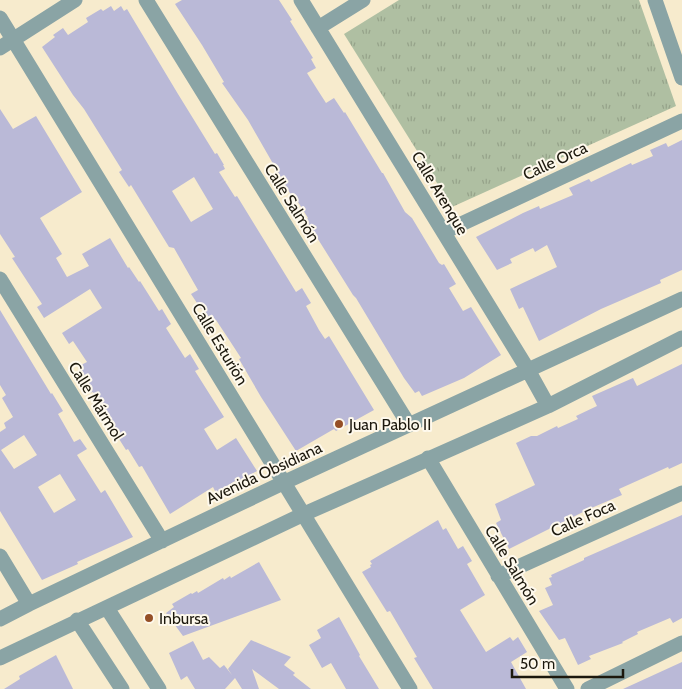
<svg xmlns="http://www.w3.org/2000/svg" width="682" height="689" viewBox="0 0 682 689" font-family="Cabin,sans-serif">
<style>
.park{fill:url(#park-tufts)}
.building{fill:#bab9d7;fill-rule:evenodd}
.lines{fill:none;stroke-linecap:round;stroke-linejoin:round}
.minor{stroke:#8aa4a5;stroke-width:15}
.poi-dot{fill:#954f26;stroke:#fef9ed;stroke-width:2}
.labels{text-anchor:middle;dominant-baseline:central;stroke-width:4;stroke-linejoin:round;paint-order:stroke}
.street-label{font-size:16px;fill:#1c180d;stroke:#fef9ed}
.poi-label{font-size:16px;fill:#1c180d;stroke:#fef9ed;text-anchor:start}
</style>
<defs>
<pattern id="park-tufts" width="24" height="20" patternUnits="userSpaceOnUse" patternTransform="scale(1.25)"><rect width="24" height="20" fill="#afbfa2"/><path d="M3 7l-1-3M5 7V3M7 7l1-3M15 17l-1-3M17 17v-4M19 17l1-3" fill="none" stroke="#96a38a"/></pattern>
</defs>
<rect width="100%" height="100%" fill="#f7ebcd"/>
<path class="park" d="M399,0H639L676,106L452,207L344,34Z"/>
<path class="building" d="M182,0H279L292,20L290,21L313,58L311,59L316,68L307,73L317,89L326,103L334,98L344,113L345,112L382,173H383L405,212L412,218L439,263L442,265L444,264L456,284L449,288L463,311L471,307L501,355L464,378L422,396L419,391L415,393L404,378L356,298L353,295L306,220L308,218L293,194L291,195L248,120L222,83L224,82L202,45L175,4Z
M111,6L114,11L121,6L124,11L127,9L178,94L215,154L217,153L224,165H223L225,169L219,172L235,197L237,196L296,292L302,288L311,303L306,306L319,330L325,339L329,336L374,410L336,431L334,429L296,451L261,397L239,359L241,358L226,335L216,320L212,323L203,308L201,309L191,294L198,290L174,248L169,247L131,185L129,187L119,172L122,170L84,109L73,95L42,47L55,37L53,35L63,28L68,35L88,22L86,18L101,9L103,11ZM194,177L213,209L191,222L172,191Z
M0,109L13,129L36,116L82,192L40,218L62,254L56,258L67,277L89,266L82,254L110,238L128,268L129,267L139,282L140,281L159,311L162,309L171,324L166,328L185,358L190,354L199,369L195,371L224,417L204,429L217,450L236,438L257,471L248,476V478L238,484L235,481L216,493L213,487L170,514L142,466L139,467L128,449L126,450L114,431L116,430L93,392L90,393L79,375L83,372L79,366L87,362L73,341L69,344L62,333L102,308L90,289L44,318L37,307L42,304L12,258L15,257L0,234Z
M682,140V270L660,280L661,283L601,309L539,341L523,307L519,309L510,289L557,267L547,245L535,252L533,248L510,259L512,263L497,270L476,237L523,213L539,206L540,209L573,195L569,188L589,179L591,182L631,163L632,165L653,156L650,150L666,143L668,147Z
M0,310L51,394L52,393L63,411L58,414L74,442L80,439L87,449L77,455L101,493L105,490L133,537L77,562L78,564L42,580L0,511V432L6,428L4,423L13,417L2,398L6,395L0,385ZM24,435L37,455L14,469L1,450ZM60,474L76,500L54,513L38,487Z
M682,364V463L669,469L668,467L619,489L622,495L589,509L509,549L496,523L501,520L495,504L535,485L516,443L531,436H537L557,426L558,428L578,419L576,416L597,406L592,396L633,378L637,386Z
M682,515V618L673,623L670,618L637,632L638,634L622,642L623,643L589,656L591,659L578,665L565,638L559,640L539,611L553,605L545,588L552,585L549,578L552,577L551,575L584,560V558Z
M438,520L443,530L446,528L458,549L463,546L472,561L467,564L485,595L460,610L486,652L510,637L513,641L518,637L527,652L511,662L526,689H433L414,658L417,657L390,611L387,612L362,572L371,567L370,565L372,564L370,561Z
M259,562L281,600L183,636L166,613L174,607L172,604L191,593L192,594L197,591L198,593L223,578L224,580L230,576L231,578Z
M339,617L360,655L359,656L379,689H346L331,663L322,668L309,645L321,638L317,630Z
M251,640L291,657L284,665L295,673L293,675L311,689H279L252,669L259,689H242L235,678L225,689H195L187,676L181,680L169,653L193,641L203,660L209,657L220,668L224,665L232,675L228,669Z
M56,655L73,689H4L20,679L19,676Z
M682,662V689H623Z"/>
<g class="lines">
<path class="minor" d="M146,0L409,425
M301,0L528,370L548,406
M655,0L682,78
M0,18L410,689
M318,28L363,0
M0,48L75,0
M444,232L682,121
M0,279L162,541
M428,458L567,689
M0,556L29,604
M498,576L682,493
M107,608L159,689
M0,619L29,604L285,482L682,299
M77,620L122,689
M0,658L304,514L548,406L682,338
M588,689L682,643"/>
</g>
<g class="poi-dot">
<circle cx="339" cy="424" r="5"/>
<circle cx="149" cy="618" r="5"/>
</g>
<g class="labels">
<g class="street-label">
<text transform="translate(555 161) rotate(-25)">Calle Orca</text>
<text transform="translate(440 193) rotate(59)">Calle Arenque</text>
<text transform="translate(292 203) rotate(58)">Calle Salmón</text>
<text transform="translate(220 344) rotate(59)">Calle Esturión</text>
<text transform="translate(96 401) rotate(58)">Calle Mármol</text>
<text transform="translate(264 473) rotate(-25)">Avenida Obsidiana</text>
<text transform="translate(583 518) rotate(-24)">Calle Foca</text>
<text transform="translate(512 565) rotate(59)">Calle Salmón</text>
</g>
<g class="poi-label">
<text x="349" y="424">Juan Pablo II</text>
<text x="159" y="618">Inbursa</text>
</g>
</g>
<path d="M512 669v8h111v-8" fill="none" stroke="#1c180d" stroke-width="2.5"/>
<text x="520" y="669" font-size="15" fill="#1c180d" stroke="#fef9ed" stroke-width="4" paint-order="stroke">50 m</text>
</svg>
